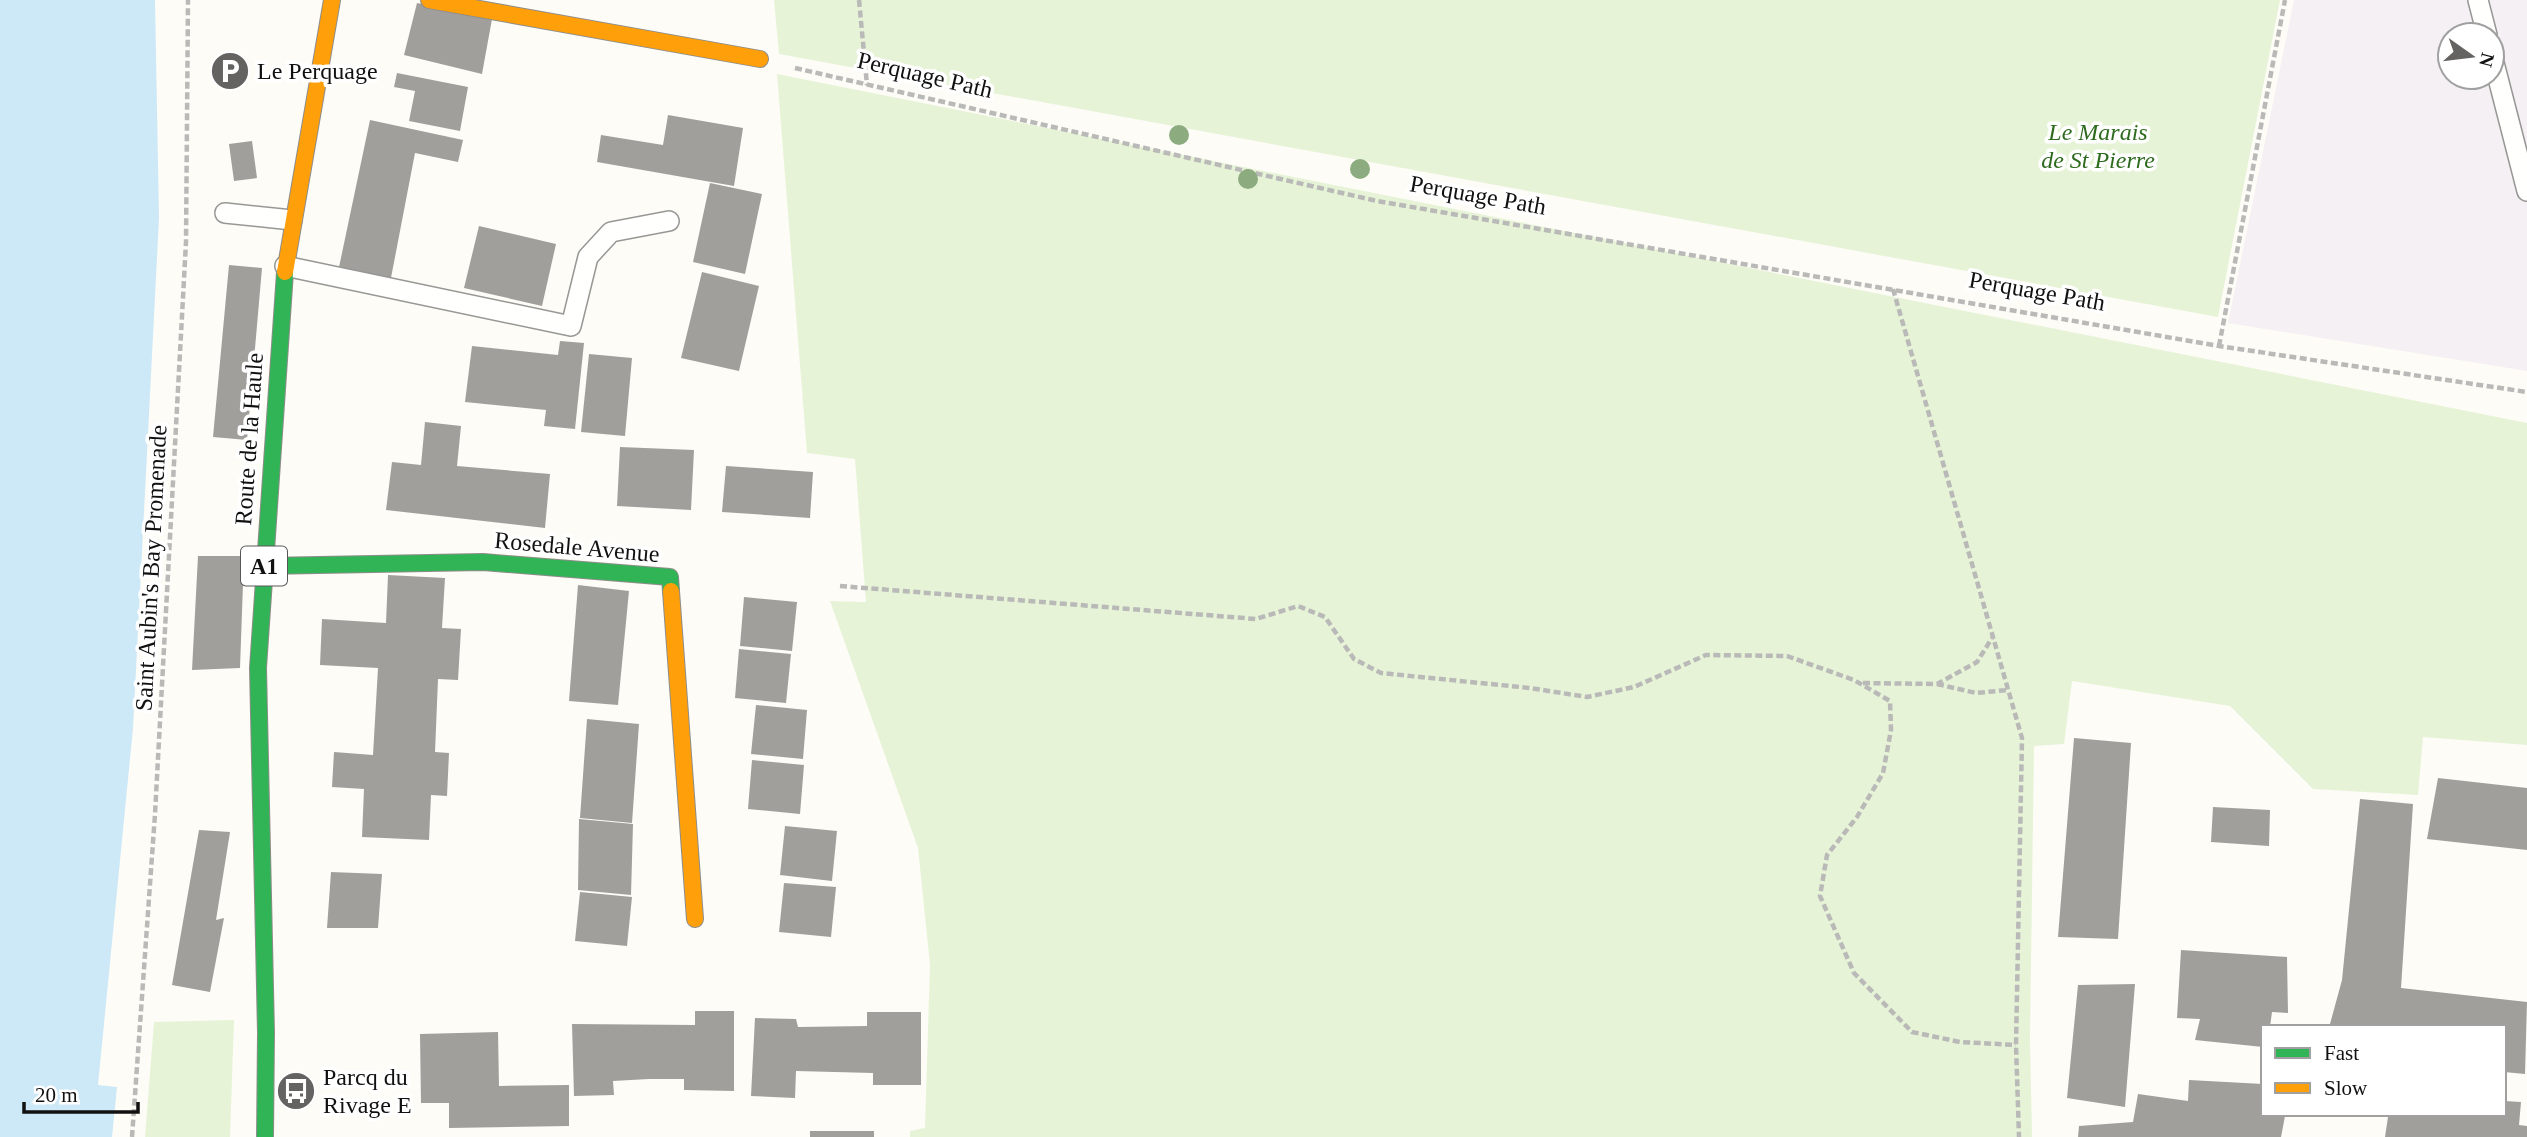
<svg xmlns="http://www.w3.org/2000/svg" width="2527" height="1137" viewBox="0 0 2527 1137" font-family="'Times New Roman',serif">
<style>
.industrial{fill:#f5f0f3;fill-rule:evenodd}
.green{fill:#e7f3d7}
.water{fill:#cde8f7}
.building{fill:#a19f9c}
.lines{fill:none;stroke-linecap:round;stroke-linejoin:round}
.lane-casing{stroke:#979795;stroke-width:22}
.fast-casing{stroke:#8e8d8b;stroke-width:18}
.slow-casing{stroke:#8e8d8b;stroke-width:18}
.path{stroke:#b9b9b8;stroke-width:4.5;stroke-dasharray:7 3.5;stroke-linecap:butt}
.lane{stroke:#fffffe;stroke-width:19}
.fast{stroke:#30b455;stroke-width:16}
.slow{stroke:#ff9f0a;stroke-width:16}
.tree{fill:#8cac80}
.labels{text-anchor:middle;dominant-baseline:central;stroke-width:7;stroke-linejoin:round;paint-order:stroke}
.shield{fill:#fff;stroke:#585858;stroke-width:2}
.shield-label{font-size:23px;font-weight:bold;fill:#111}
.poi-label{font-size:24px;fill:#111;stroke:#fff;text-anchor:start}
.street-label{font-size:24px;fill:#111;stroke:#fff}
.park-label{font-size:24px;font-style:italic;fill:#2f6b1f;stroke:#fff}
</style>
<rect width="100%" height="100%" fill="#fdfcf7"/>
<path class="industrial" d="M2294,0H2527V371L2228,323ZM2450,35H2492V77H2450Z"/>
<path class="green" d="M774,0H2280L2218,317L779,54Z
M777,74L2527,423V745L2423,737L2418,795L2313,789L2230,706L2072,681L2064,744L2034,746L2030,1039L2032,1137H910V1131L925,1128L930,965L918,848L830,601L866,602L855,459L807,453Z
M234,1020L230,1137H145L154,1022Z"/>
<path class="water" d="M0,0H155L159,218L133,728L98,1085L117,1087L112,1137H0Z"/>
<path class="building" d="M417,3L492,19L482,74L404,55Z
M397,73L468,87L460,131L409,121L415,91L394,87Z
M668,115L743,128L734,186L597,162L601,135L663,145Z
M370,120L463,140L458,162L415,153L390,283L338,272Z
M252,141L257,178L234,181L229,144Z
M710,183L762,194L745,274L693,262Z
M479,226L556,244L542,306L464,288Z
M229,265L262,268L247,440L213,437Z
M702,272L759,286L739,371L681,358Z
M560,341L584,343L575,429L544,426L546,410L465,402L472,346L558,355Z
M589,354L632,358L625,436L581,432Z
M425,422L461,426L457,466L550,474L545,528L386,510L392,462L421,465Z
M620,447L694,450L691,510L617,506Z
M726,466L813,472L810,518L722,512Z
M198,556H244L240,668L192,670Z
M388,575L445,578L442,628L461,629L458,680L438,679L435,752L449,753L447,796L431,795L429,840L362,837L364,789L332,787L334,752L373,755L378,668L320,665L322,619L386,623Z
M578,585L629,591L618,705L569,701Z
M744,597L797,602L792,651L740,646Z
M739,649L791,654L786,703L735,698Z
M756,705L807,710L803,759L751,754Z
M587,719L639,724L632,823L580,818Z
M2074,738L2131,743L2118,939L2058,937Z
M752,760L804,765L800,814L748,809Z
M2438,778L2527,788V850L2427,839Z
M2360,799L2413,804L2401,988L2527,1002L2525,1074L2504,1072V1027H2347L2330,1024L2342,980Z
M2213,807L2270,810L2269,846L2211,842Z
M579,819L633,824L631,895L578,890Z
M785,826L837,831L832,881L780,875Z
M199,830L230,832L216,920L224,918L210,992L172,985Z
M331,872L382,874L378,928H327Z
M784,883L836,887L831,937L779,932Z
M580,892L632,897L627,946L575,941Z
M2181,950L2287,957L2288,1013L2272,1012L2270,1027H2263V1047L2195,1040L2200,1019L2177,1018Z
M2135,984L2125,1107L2067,1098L2078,985Z
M695,1011H734V1091L684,1090V1079H649L613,1081L614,1095L574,1096L572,1024L695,1025Z
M867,1012H921V1085H873V1073L796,1071L795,1098L751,1096L755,1018L796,1019L798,1027L867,1026Z
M498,1032L499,1086L569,1085V1126L449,1128V1103H421L420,1034Z
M2189,1080L2263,1084L2261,1115L2285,1116L2281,1137H2078L2079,1126L2133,1122L2138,1094L2188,1101Z
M2504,1101L2521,1102L2519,1125L2527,1126V1137H2385L2388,1117L2407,1114H2504Z
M810,1131H874V1137H810Z"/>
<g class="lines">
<g class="lane-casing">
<path id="lane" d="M2478,0L2487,35
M2492,55L2527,191
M225,213L292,220
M285,266L571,326L588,257L611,232L669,221"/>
</g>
<g class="fast-casing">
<path id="fast" d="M264,566L483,562L670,577L671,591
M265,1137L266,1033L258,668L285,272"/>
</g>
<g class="slow-casing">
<path id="slow" d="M429,0L760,59
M285,272L332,0
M671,591L695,919"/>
</g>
<path class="path" d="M859,0L867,85
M795,68L1377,201L2219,346L2527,392
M1893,289L2022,738L2016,1045L2019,1137
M2219,346L2285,0
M840,586L1256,619L1298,606L1325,617L1354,659L1381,673L1530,688L1587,697L1634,687L1706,655L1787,656L1854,680L1890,701L1891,730L1883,773L1857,817L1827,855L1820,896L1854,973L1912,1032L1960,1042L2016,1045
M1863,683L1937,684L1977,662L1992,638
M1937,684L1976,693L2008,690
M132,1137L155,814L186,242L188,0"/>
<use href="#lane" class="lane"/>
<use href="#fast" class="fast"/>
<use href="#slow" class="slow"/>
</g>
<g class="tree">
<circle cx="1179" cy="135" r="10"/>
<circle cx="1360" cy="169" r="10"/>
<circle cx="1248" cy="179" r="10"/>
</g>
<defs>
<g id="parking-disc" transform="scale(2.0125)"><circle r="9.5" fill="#646362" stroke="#fff"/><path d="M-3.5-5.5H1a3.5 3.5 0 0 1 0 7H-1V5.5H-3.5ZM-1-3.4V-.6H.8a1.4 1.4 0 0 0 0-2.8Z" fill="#fff"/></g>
<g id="bus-disc" transform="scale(2.0125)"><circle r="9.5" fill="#646362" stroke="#fff"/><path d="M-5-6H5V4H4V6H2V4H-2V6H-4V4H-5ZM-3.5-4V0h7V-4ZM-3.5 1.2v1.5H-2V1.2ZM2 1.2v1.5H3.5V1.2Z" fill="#fff"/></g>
</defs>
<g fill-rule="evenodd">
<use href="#parking-disc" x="230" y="71"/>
<use href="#bus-disc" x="296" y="1091"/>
</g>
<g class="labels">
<rect class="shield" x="241" y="546.5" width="46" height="39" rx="5"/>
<g class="shield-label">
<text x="264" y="566">A1</text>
</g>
<g class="poi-label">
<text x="257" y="71">Le Perquage</text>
<text x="323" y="1077">Parcq du<tspan x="323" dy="28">Rivage E</tspan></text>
</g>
<g class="street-label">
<text transform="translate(925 75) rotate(13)">Perquage Path</text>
<text transform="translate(1478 195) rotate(10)">Perquage Path</text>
<text transform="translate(2037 291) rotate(10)">Perquage Path</text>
<text transform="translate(249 439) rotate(-86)">Route de la Haule</text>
<text transform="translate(577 547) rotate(5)">Rosedale Avenue</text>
<text transform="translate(151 568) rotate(-87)">Saint Aubin's Bay Promenade</text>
</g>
<g class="park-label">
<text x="2098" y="132">Le Marais<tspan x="2098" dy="28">de St Pierre</tspan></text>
</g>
</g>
<rect x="2261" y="1025" width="245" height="91" fill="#ffffff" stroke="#a0a0a0" stroke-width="2"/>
<rect x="2275" y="1048" width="35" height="10" fill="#30b455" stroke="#a0a0a0" stroke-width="2"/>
<text x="2324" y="1060" font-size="21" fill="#111111">Fast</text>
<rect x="2275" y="1083" width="35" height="10" fill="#ff9f0a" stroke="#a0a0a0" stroke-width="2"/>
<text x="2324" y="1095" font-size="21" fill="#111111">Slow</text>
<g transform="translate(2471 56) rotate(104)"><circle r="33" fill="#ffffff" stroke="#a0a0a0" stroke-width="2"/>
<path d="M0-5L12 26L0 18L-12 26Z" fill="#646362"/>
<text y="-10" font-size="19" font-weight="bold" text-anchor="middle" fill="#111111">N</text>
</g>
<path d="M24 1102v10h114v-10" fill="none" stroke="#111111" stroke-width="3.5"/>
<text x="35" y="1102" font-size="21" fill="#111111" stroke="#ffffff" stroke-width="5" paint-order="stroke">20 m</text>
</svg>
